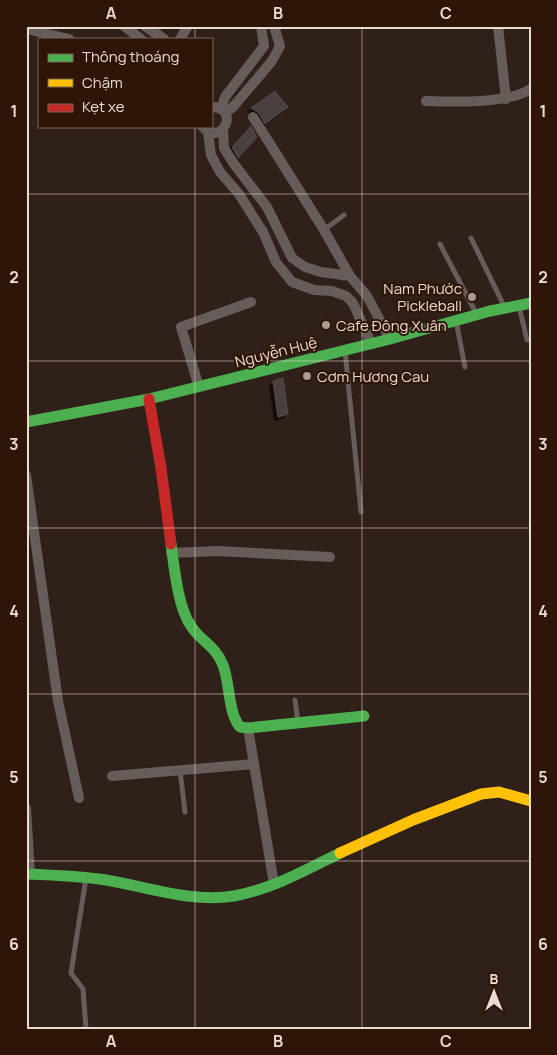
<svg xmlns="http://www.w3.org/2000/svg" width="557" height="1055" viewBox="0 0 557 1055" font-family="Manrope,sans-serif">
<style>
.building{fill:#493f3f;stroke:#544a4b;filter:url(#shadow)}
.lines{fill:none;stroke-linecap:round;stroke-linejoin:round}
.lane{stroke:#665c5a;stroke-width:5}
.street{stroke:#665c5a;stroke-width:10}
.fast{stroke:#4caf50;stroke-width:11}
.slow{stroke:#ffc107;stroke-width:11}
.jam{stroke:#c62828;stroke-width:11}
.grid{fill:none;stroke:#ecdbd2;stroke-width:1;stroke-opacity:0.55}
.poi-dot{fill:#aa9a91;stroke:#2e1507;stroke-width:2}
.labels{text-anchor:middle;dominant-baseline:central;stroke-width:4;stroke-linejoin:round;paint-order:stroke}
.poi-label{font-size:15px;fill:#ecdbd2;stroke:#2e1507;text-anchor:start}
.street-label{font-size:15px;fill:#ecdbd2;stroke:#2e1507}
.neatline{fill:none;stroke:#ecdbd2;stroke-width:2}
.grid-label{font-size:16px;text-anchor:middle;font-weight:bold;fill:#ecdbd2}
</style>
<defs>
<filter id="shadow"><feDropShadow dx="-3.5" dy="3.5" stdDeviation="0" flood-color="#0009"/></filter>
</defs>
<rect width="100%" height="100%" fill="#2f2119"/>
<path class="building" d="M275,91L288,107L265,124L259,113L251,108Z
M251,126L257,137L238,158L232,147Z
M283,378L288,414L278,417L273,381Z"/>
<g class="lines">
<path class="lane" d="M324,230L344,215
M471,238L505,308
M440,244L477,315
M519,306L527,340
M456,321L465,367
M345,351L361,512
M295,700L298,722
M180,770L185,812
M86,878L71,973L83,989L86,1029"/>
<path class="street" d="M124,26L141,39
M145,26L164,39
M498,26L506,99
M26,29L69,39
M180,39L188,26
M426,101C454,102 507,104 531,89
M221,109L225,97L264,46L261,26
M225,113L233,107L272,61L280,46L274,26
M253,117L324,230L350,276
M202,126C221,149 242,107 211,107
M223,129L224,148L234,164L267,207L292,258L305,267L321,272L350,276L367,296L390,339
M208,132L211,155L220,172L239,194L263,232L276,262L292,282L314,290L332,291L346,296L353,303L371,343
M199,387L181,327L251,302
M26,475L58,701L79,798
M171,553L218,551L330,557
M248,728L274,884
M112,776L254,764
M26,808L30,874"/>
<path class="fast" d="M26,422L149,399L390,339L490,311L531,303
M171,544C174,566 178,608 191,626C200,641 215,645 223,665C230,683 228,713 240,727L248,728L364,716
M26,874C53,875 80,876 106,880C148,887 191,903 234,896C272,889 306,870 340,853"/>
<path class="slow" d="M340,853L413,820L481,794L499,792L531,801"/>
<path class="jam" d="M149,399L161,468L171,544"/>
</g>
<path class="grid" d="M195,26V39M362,26V1029M195,126V1029M26,194H531M26,361H531M26,528H531M26,694H531M26,861H531"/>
<g class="poi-dot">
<circle cx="472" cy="297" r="5"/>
<circle cx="326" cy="325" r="5"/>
<circle cx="307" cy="376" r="5"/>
</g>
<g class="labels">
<g class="poi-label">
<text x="462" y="288" text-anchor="end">Nam Phước<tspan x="462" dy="17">Pickleball</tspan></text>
<text x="336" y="325">Cafe Đông Xuân</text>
<text x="317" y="376">Cơm Hương Cau</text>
</g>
<g class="street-label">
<text transform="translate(276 352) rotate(-14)">Nguyễn Huệ</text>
</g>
</g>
<rect width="557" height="1055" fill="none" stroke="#2e1507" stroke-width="55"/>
<rect x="38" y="38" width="175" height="90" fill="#2e1507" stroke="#7a6458"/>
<rect x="48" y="54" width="25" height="8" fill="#4caf50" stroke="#7a6458"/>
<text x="82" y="62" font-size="15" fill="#ecdbd2">Thông thoáng</text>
<rect x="48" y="79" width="25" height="8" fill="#ffc107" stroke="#7a6458"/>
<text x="82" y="88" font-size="15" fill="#ecdbd2">Chậm</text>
<rect x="48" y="104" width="25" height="8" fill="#c62828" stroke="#7a6458"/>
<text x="82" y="112" font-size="15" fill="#ecdbd2">Kẹt xe</text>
<g transform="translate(494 992)" stroke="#2e1507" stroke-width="4" paint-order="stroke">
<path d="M0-4L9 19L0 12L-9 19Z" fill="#ecdbd2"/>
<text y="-8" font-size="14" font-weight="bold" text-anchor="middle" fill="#ecdbd2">B</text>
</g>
<rect x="28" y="28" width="502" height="1000" class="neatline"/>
<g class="grid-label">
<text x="111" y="19">A</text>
<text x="278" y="19">B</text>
<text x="446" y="19">C</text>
<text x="14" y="117">1</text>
<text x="543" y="117">1</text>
<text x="14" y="283">2</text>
<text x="543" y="283">2</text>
<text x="14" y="450">3</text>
<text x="543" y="450">3</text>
<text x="14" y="617">4</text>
<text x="543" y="617">4</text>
<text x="14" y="783">5</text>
<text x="543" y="783">5</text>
<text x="14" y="950">6</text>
<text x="543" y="950">6</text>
<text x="111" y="1047">A</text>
<text x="278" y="1047">B</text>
<text x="446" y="1047">C</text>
</g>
</svg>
